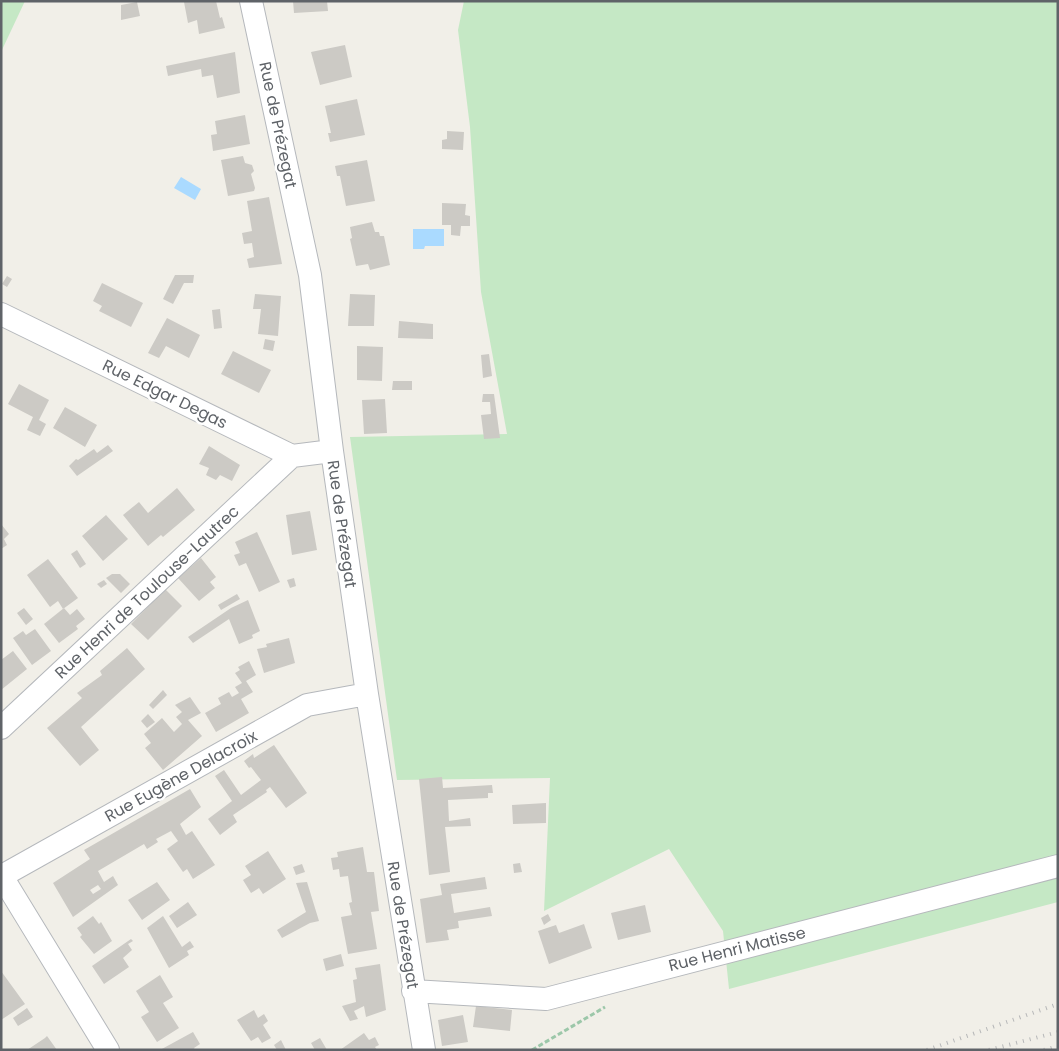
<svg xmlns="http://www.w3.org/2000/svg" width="1059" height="1051" viewBox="0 0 1059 1051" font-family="Poppins,sans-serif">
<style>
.green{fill:#c5e8c5}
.water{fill:#aadaff}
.building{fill:#cccac5;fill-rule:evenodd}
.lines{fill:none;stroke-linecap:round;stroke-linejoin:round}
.minor-casing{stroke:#b5b8bc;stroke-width:24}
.path{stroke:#9cc7a9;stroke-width:3;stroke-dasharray:5 2.5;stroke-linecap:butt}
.minor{stroke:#fff;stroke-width:22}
.rail{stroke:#b6b7b8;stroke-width:4;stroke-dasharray:1 6;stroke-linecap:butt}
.labels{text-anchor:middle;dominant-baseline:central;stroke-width:5;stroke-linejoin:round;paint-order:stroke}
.street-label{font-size:16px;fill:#5f6368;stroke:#fff}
</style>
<rect width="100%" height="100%" fill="#f1efe8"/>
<path class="green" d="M1,1H25L1,52Z
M464,1H1058V902L729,989L723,931L669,849L544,911L550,778L397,780L350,437L507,434L481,292L470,127L458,30Z"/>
<path class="water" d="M181,177L201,189L195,200L174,188Z
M413,229H444V246H425L424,249H413Z"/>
<path class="building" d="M216,1L220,18L222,17L225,28L199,34L197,20L188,23L184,2Z
M293,1H327L328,11L294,13Z
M137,2L140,16L121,20V5Z
M345,45L352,77L320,85L311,52Z
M235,52L240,93L217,98L213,75L202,77L201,69L168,76L166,66Z
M357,99L365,135L330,142L328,133H331L325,106Z
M245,115L250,144L213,151L211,135L217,134L215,121Z
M447,131L464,132L463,150L442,149V140L447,139Z
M243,156L245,163L252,165L254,171L251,174L255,188L254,191L228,196L221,160Z
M367,160L375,201L346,206L340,176H337L335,166Z
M269,197L282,264L249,268L247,259L254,257L252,243L244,244L242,233L252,231L247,201Z
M442,203L466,204L465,215L470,216V226H461L460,236L451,235V225H442Z
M372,222L375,232H379L380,236H384L390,265L370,270L368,264L356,266L350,239L352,238L350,227Z
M175,275H194L193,283H184L173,304L163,299Z
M7,276L12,279L7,287L2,284Z
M102,283L143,303L131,327L99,311L102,306L93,301Z
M255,294L281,296L278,336L258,334L261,309H253Z
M350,294L375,295L374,326H348Z
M220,309L222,328L214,329L212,310Z
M167,318L200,335L189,358L166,346L159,358L148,353Z
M399,321L433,324V339L398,338Z
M265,339L275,341L273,351L263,349Z
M357,346L383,347L382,381L357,380Z
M233,351L271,370L259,393L221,374Z
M489,354L492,376L483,378L481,355Z
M393,381H412V390H392Z
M19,384L49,400L39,420L46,424L40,436L27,430L33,417L8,404Z
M483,394H494L500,438L484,439L481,415L491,414L490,402H482Z
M385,399L387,433L364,434L362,400Z
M65,407L97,425L85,447L53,428Z
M108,445L113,451L77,476L69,466L76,459L78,460L94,449L97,453Z
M209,446L240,465L232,481L220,475L216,480L206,475L209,468L199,464Z
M177,488L195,510L163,537L161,535L148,546L123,515L139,502L148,513Z
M310,511L317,550L292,555L286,515Z
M106,515L128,539L103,561L82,536Z
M1,524L9,534L4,539L7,545L1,549Z
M257,532L280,582L259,592L246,563L239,566L234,555L240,553L235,542Z
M77,550L86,564L80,568L71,554Z
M201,558L216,577L210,582L215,588L199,601L178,578Z
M48,559L78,598L63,609L58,601L50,607L27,575Z
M112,574H120L130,584L121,593L106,578Z
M294,578L296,586L290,588L287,580Z
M104,580L107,584L101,588L97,584Z
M165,589L182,606L148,640L131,624Z
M237,594L240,599L221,610L218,605Z
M248,600L260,631L252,635L253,638L239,644L229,619L193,643L188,637L231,608Z
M24,608L33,619L26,625L17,613Z
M64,608L70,615L77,609L85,619L76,626L78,629L59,643L44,624Z
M35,629L51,651L32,665L13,638L23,631L26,635Z
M289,638L295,663L264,673L257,649L267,647L266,644Z
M127,648L145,669L81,727L99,750L80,766L47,728L82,698L77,693L102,675L100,671Z
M13,651L27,669L1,690V660Z
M249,661L256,675L246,681L253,692L241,699L249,713L216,732L205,713L221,704L218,698L229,692L232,697L239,693L235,687L242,683L235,673L240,670L238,667Z
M163,690L167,695L153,709L149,705Z
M190,697L201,713L188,720L202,736L163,770L145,748L151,743L144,734L162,718L174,732L182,724L176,717L182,712L175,705Z
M148,714L155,722L147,728L141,721Z
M274,745L307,793L286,808L270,787L266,790L267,792L233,815L237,822L220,835L208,819L232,801L215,776L224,770L241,795L261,780L251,767L249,768L244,761L253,754L254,758Z
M442,777L443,788L492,785L493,793H488V798L448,800L449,821L470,818L471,826L445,827L450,872L429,875L419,779Z
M190,789L201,807L180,824L186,835L192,831L215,865L193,879L187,869L183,872L167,849L178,841L171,831L156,839L158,842L147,849L144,844L98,871L104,882L113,876L118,885L73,917L53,883L90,859L84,850ZM98,885L101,889L93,894L90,890Z
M546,803V823L513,824L512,805Z
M363,847L367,872H374L379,911L371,912L377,949L348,954L341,917L352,915L349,903L352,902L348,876L340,877L339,869L333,870L331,858L338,857L337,852Z
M268,851L286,879L263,894L259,888L251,893L243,880L251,875L245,866Z
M520,863L522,872L514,873L513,864Z
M302,864L305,872L296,875L293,867Z
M485,877L487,889L451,894L454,913L490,907L492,916L458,921L459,928L447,930L449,940L426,943L420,899L442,895L440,884Z
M157,882L170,900L142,920L128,900Z
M307,882L319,921L310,923L282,938L277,930L306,912L296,883Z
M188,902L197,915L177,928L169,916Z
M645,905L651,932L618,940L611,913Z
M548,914L551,920L544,925L541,918Z
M93,916L99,924L101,922L112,941L94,954L80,937L82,935L77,928Z
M163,916L182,947L190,941L194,947L187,951L189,955L169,968L147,928Z
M584,924L592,948L549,964L538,931L556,925L559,933Z
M131,939L133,941L128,944L132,950L123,958L129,967L104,984L92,966Z
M341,954L344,966L326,971L323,959Z
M380,964L386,1010L366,1017L364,1006L354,1011L358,1019L350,1021L342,1006L356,1002L353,980L357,979L355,968Z
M1,971L25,1004L1,1020Z
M160,975L173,997L163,1003L179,1028L157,1042L141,1017L149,1012L136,991Z
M476,1006L512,1010L510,1031L473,1027Z
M27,1008L33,1017L18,1026L13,1018Z
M254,1010L258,1018L264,1014L268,1021L263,1025L271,1038L262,1043L258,1037L251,1041L237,1020Z
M463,1015L468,1042L442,1046L438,1020Z
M193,1032L200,1044L194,1048L195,1050H160Z
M364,1033L369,1040L375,1037L379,1045L375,1047L377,1050H340Z
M47,1036L57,1050H27L45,1038Z
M320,1038L327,1050H315L311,1043Z
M281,1040L286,1050H277L274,1045Z"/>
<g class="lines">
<g class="minor-casing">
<path id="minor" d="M251,1L310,275L332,451L367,694L424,1050
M1,314L292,456L332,451
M1,728L292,456
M1,875L108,1050
M2,876L307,705L367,694
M413,991L546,999L1058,866"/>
</g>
<path class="path" d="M532,1050L605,1007"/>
<use href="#minor" class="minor"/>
<path class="rail" d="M927,1050L1058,1004
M989,1050L1058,1032
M1044,1050L1058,1046"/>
</g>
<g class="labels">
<g class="street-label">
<text transform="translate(278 125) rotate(78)">Rue de Prézegat</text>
<text transform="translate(165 394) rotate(26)">Rue Edgar Degas</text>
<text transform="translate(342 524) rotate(82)">Rue de Prézegat</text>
<text transform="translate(147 592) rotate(-43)">Rue Henri de Toulouse-Lautrec</text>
<text transform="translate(181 776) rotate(-29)">Rue Eugène Delacroix</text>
<text transform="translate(403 925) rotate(81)">Rue de Prézegat</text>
<text transform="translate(737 949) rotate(-14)">Rue Henri Matisse</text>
</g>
</g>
<rect width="1059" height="1051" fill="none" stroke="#5f6368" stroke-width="5"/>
</svg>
